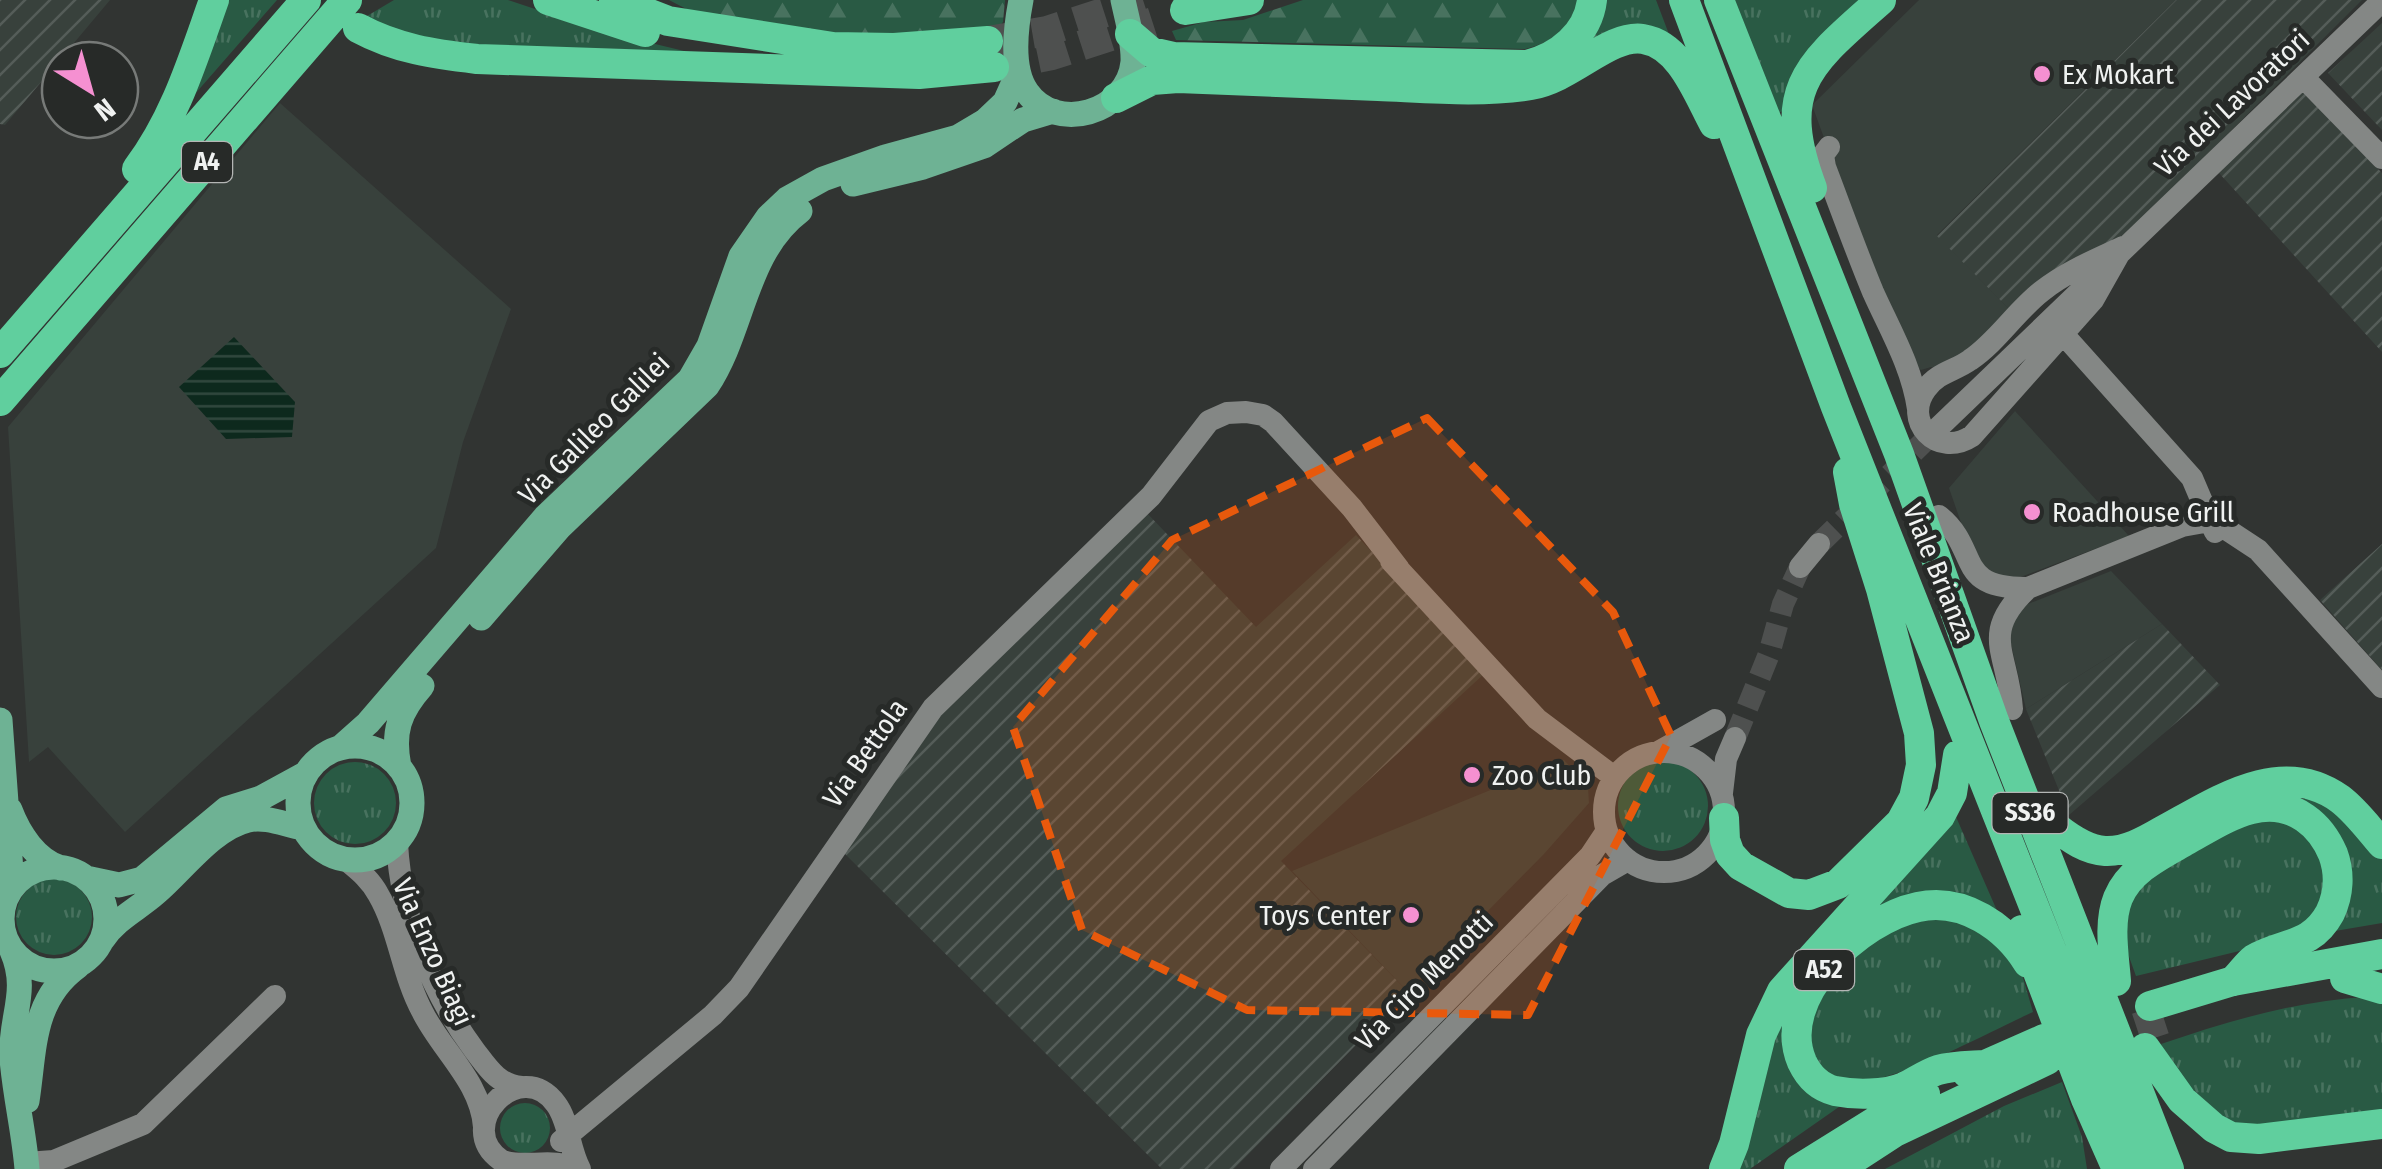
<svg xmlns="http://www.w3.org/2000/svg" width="2382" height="1169" viewBox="0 0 2382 1169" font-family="'Fira Sans Condensed',sans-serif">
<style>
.built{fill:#38413c}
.industrial{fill:url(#industrial-furrows)}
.grass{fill:url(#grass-tufts)}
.forest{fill:url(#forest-firs)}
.water{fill:url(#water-rules)}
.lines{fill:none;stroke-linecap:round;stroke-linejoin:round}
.minor-tunnel{stroke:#4e504f;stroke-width:22;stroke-dasharray:22 11;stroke-linecap:butt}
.highway-tunnel{stroke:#4e504f;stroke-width:30;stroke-dasharray:30 15;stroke-linecap:butt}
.minor{stroke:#848785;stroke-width:22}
.major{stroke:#6eb294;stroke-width:25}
.highway{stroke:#60cf9e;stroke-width:30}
.marked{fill:#e8590c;fill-opacity:0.2;stroke:#e8590c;stroke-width:8;stroke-dasharray:20 12;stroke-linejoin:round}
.poi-dot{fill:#f590d1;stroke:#272a28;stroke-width:4}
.labels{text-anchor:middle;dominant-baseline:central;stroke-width:10;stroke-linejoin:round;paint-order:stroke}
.shield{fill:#272a28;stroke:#b4b6b5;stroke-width:2.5}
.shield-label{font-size:25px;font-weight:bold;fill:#f0f2f1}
.poi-label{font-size:28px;fill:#f0f2f1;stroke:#272a28;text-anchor:start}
.street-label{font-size:28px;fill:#f0f2f1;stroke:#272a28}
</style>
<defs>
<pattern id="industrial-furrows" width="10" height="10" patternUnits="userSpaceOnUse" patternTransform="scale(2.5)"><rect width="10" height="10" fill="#38413c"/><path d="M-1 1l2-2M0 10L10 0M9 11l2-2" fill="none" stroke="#555d59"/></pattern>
<pattern id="grass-tufts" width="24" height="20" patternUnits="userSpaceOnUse" patternTransform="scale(2.5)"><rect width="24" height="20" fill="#295a44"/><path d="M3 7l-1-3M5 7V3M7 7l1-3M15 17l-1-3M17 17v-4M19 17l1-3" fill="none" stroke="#48725f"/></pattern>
<pattern id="forest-firs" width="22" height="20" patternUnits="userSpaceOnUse" patternTransform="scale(2.5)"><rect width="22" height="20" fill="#295a44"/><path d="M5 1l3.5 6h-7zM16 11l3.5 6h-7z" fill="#48725f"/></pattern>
<pattern id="water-rules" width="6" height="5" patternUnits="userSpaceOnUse" patternTransform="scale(2.5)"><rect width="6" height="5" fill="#0d291d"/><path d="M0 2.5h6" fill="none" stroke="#31483e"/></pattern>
</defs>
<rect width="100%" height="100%" fill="#313432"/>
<path class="built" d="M1919,0H2176L1937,235L2013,313L1945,368L1931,367L1921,370L1915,366L1883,299L1812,105Z
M280,103L511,309L463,442L436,548L125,832L48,747L29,762L8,427Z
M2015,411L2129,536L2010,581L1975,563L1949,488Z
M2111,571L2162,624L2026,709L2008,631L2015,613L2028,604Z
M1564,760L1588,786L1589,803L1544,854L1408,992L1292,871Z"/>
<path class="industrial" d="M0,0H110L5,125L0,124Z
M2176,0H2362L2102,259L2013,313L1937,236Z
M2382,23V130L2328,73Z
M2303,90L2382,173V352L2219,173Z
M1144,510L1256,627L1356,535L1485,673L1281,861L1408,992L1234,1169H1162L841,850L933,722Z
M2382,544V670L2320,600Z
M2162,624L2220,685L2069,815L2026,709Z"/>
<path class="grass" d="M221,0H277L181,110Z
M394,0H508L601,31L734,63L468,50L362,19Z
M1597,0H1656L1670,37L1518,75Z
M1734,0H1866L1785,110L1776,114Z
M1618 806a45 45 0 1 1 90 0a45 45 0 1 1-90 0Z
M314 803a41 41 0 1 1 82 0a41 41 0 1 1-82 0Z
M2251,794L2327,801L2382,857V923L2329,932L2345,869Z
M1953,810L1998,913L1856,924Z
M2248,817L2296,823L2325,854L2321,912L2285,940L2136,976L2127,951L2123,907L2137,882Z
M16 917a38 38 0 1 1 76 0a38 38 0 1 1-76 0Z
M1949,918L1980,929L2021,971L2033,1012C1992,1030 1870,1099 1831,1080C1825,1077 1818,1070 1813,1066L1809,1011L1831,977L1885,932L1919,921Z
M1793,993L1783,1031L1846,1102L1750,1169H1733L1761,1072Z
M2367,997L2382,1003V1114L2277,1129L2229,1123L2172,1070L2161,1044C2229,1021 2295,1001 2367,997Z
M2062,1082L2082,1137L2087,1169H1885L2004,1106Z
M500 1128a25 25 0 1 1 50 0a25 25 0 1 1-50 0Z"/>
<path class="forest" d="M669,0H1005L1003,22L988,41L725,29Z
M1303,0H1580C1568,27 1555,42 1525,49L1176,40L1172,31L1204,22L1243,20Z"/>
<path class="water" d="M234,337L295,402L292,437L226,439L179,387Z"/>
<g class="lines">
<path class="minor-tunnel" d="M1819,544L1939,427
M1735,738L1769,654L1783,604L1800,567"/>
<path class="highway-tunnel" d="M988,41L1047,31L1143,0
M994,67L1052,55L1166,18
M2094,1042L2164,1019"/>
<path class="minor" d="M2304,78L2382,158
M1829,147L1823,155L1825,167C1841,209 1856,251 1873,292C1890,330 1912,367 1918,409
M2123,247L2093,300L1972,436C1937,459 1902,421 1926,389C1938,372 1955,371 1970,360C1997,342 2016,311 2042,291C2066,272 2095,260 2123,247Z
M2063,334L2192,478L2215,532
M1939,427L2382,1
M1939,516C1981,550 1953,589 2028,588L2182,526L2210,521L2217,523L2258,550L2382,687
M1391,561L1537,719L1614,777
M1800,567L1819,544
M2012,709C2008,652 1979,634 2028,588
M1604 812a60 60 0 1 1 120 0a60 60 0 1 1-120 0Z
M1658,752L1715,720
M1722,793L1726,759L1735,738
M397,843C401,917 431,992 475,1051C488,1068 498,1085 522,1087
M346,860C358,870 370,879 378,894C399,930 402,974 422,1011C441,1050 481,1082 484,1127
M561,1141L713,1015L739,988L933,708L1151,496L1209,421L1227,413L1246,412L1263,415L1273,422L1352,508L1399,569
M26,1163L54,1161L143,1124L275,996
M577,1169C552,1157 525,1169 502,1161C451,1127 520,1054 556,1104C569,1121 569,1149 580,1169
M1281,1169L1590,856L1606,832
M1314,1169L1602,875L1628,860"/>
<path class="major" d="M1021,0C1016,26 1010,68 1027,92C1056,134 1128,113 1133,62C1134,42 1127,19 1123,0
M853,184L923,167L984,146L1023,120L1053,111
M481,618L559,528L707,386C744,331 744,253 800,211
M0,720L11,871L8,895
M298 803a57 57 0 1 1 114 0a57 57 0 1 1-114 0Z
M341,747L368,723L546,516L690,379L709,346L741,256L768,217L787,199L823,179L885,157L958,137L985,121L1005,102L1018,73
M399,767C392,732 399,712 422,686
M10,810C19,834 36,860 61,868
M2 919a52 52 0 1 1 104 0a52 52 0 1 1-104 0Z
M86,878L119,885L142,879L226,809L261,798L305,774
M103,939C116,919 138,909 156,893C183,870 213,828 248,820C267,816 285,825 303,828
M12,951C30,992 9,1018 12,1059C15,1096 24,1132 27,1169
M27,1101C35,1050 31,1000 78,966"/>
<path class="highway" d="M548,0L645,32
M614,0L668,21L833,47L894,48L988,41
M1684,0L1836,407L2138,1169
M1719,0L1899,454L1994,721L2169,1169
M1185,10L1249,0
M358,28C397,49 434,54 477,59L919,74L994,67
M1130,34L1151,52L1173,57L1527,65C1559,57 1588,34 1592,0
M1116,98L1152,80L1178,78C1244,81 1311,83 1378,86C1428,88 1481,93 1531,85C1572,78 1609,34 1643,39C1681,45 1698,95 1714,124
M137,169C175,119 193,59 214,0
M1812,188C1774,87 1809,64 1881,0
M0,353L306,0
M0,401L347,0
M1724,818L1725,840L1730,854L1741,866L1789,893L1809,895L1838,884L1901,822L1914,798L1921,765L1919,733L1881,589L1854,504L1848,472
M2057,828C2071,839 2087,850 2105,851C2125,852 2145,841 2162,831C2216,802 2280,756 2340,799C2356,811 2369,829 2382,844
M2022,930L2086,1099L2117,1169
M2345,978L2382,989
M2116,981C2114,955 2108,923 2118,898C2130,869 2161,855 2187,840C2223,820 2265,790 2305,818C2318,827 2327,840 2333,854C2340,873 2339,894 2330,913C2311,948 2283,942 2254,959C2247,964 2240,975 2233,981
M2150,1006L2233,981L2382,954
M2145,1048L2182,1100L2214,1128L2231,1137L2259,1139L2382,1124
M1984,1065C1970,1066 1952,1066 1938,1070C1926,1074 1915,1082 1904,1087C1885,1095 1855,1095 1835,1091C1819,1087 1809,1077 1802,1062C1774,997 1860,919 1918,907C1963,897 2006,927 2028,963
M1967,1073L2044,1039
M1724,1169L1734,1144L1761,1035L1782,991L1940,816L1952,793L1958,755
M1799,1169L1897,1108L1925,1094
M1838,1169L1895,1132L2047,1060"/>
</g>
<path class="marked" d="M1427,418L1613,612L1671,736L1528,1015L1247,1010L1082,930L1013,727L1172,540Z"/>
<g class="poi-dot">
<circle cx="2042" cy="74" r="10"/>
<circle cx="2032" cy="512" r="10"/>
<circle cx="1472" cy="775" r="10"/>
<circle cx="1411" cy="915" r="10"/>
</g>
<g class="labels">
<g class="shield">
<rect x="182" y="142" width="50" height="40" rx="8"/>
<rect x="1992.5" y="793" width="75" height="40" rx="8"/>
<rect x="1794" y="950" width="60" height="40" rx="8"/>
</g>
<g class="shield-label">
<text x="207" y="162">A4</text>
<text x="2030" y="813">SS36</text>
<text x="1824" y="970">A52</text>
</g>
<g class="poi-label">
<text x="2062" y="74">Ex Mokart</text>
<text x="2052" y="512">Roadhouse Grill</text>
<text x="1492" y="775">Zoo Club</text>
<text x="1391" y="915" text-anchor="end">Toys Center</text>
</g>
<g class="street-label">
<text transform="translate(2232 103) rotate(-43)">Via dei Lavoratori</text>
<text transform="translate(594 429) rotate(-45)">Via Galileo Galilei</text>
<text transform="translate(1939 573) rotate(68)">Viale Brianza</text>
<text transform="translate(865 753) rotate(-55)">Via Bettola</text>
<text transform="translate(433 952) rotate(66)">Via Enzo Biagi</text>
<text transform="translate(1424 981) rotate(-45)">Via Ciro Menotti</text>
</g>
</g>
<g transform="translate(90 90) rotate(143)"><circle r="48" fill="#272a28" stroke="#777a78" stroke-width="2.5"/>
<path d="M0-8L18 38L0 25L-18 38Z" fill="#f590d1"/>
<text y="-15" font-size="28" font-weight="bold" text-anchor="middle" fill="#f0f2f1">N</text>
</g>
</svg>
